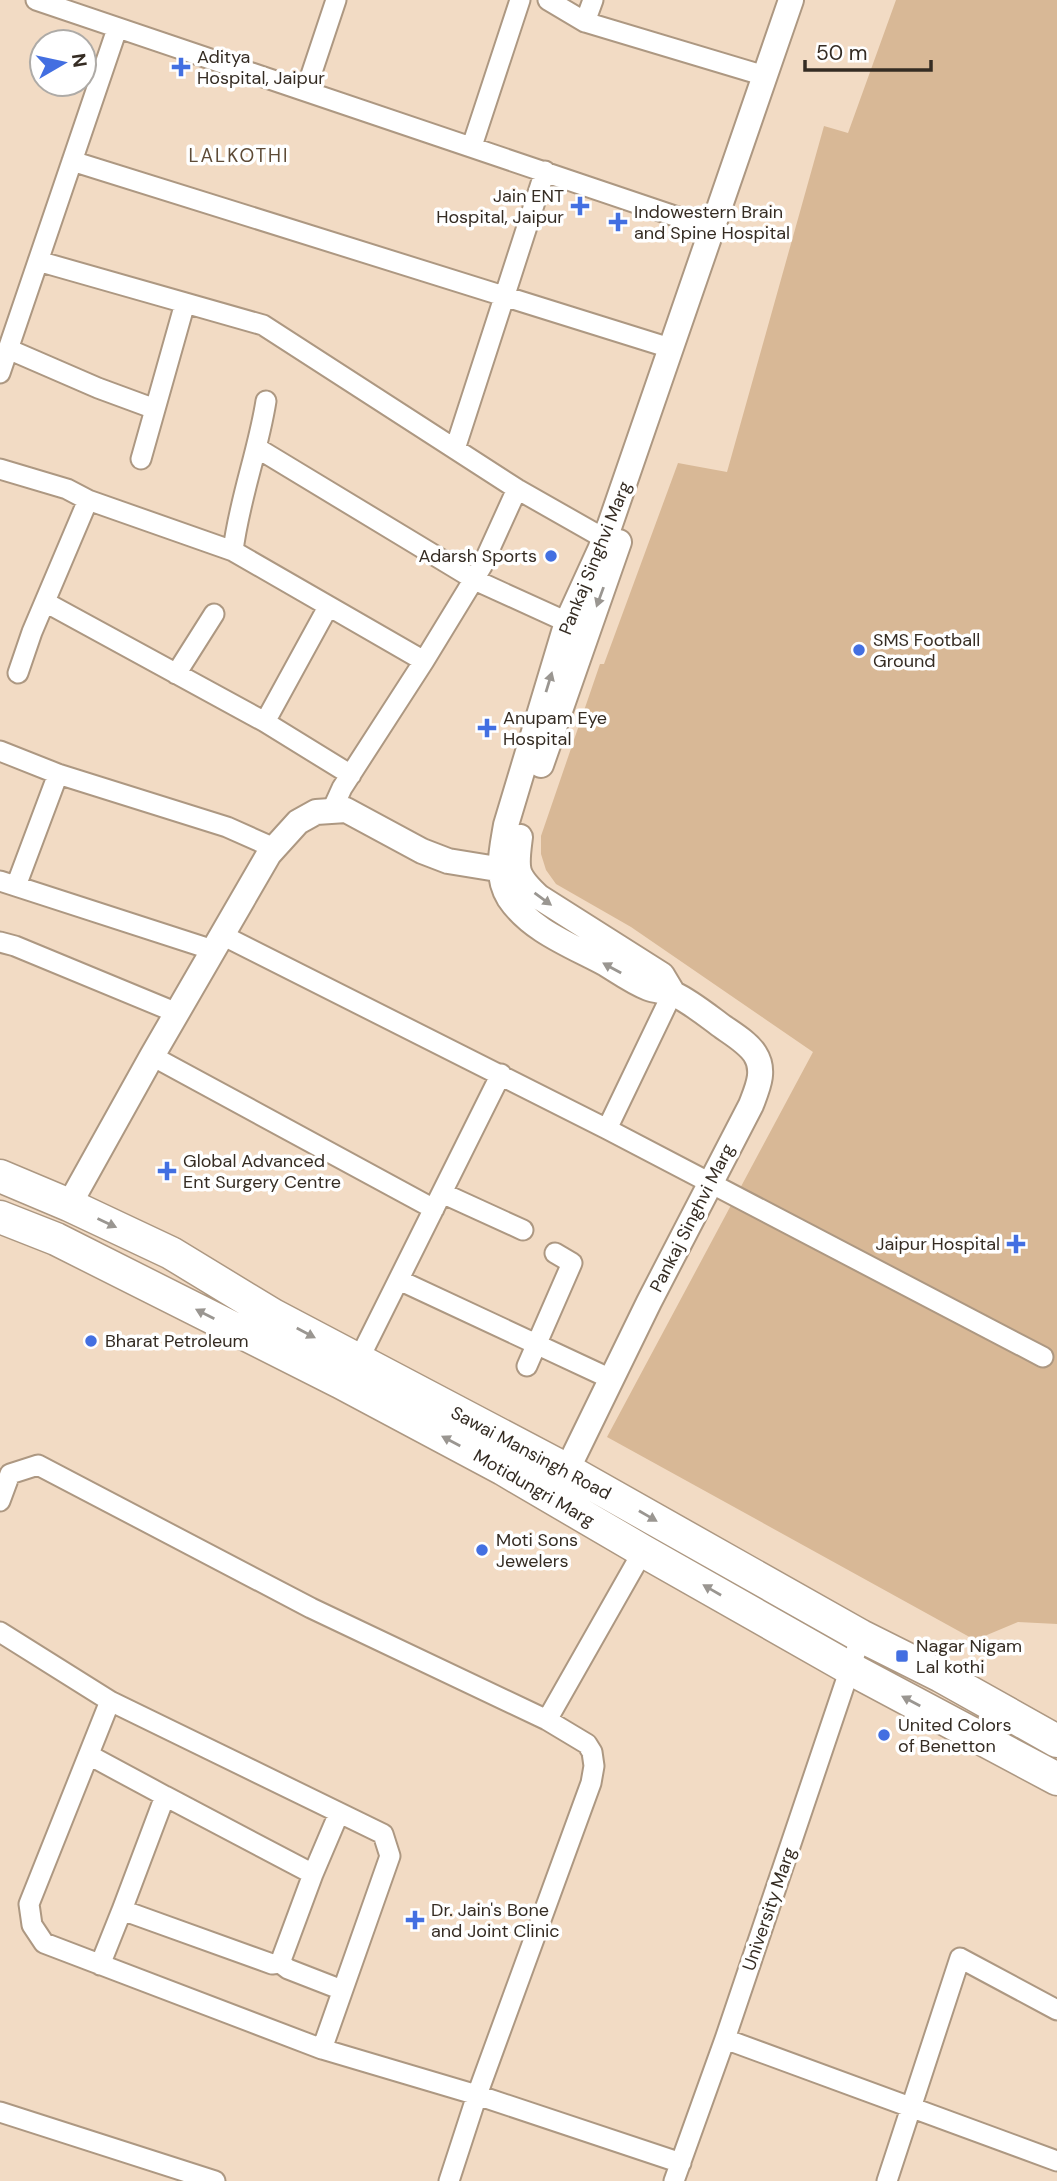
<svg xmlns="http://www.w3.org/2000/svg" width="1057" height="2181" viewBox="0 0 1057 2181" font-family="'DM Sans',sans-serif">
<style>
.green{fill:#d8b896}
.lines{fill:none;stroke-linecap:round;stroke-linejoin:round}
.minor-casing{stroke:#ad9882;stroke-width:23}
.tertiary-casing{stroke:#ad9882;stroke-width:28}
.primary-casing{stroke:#ad9882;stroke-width:35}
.minor{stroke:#fff;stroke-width:19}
.tertiary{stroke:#fff;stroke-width:24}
.primary{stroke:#fff;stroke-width:32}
.oneway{fill:#9a9691}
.poi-dot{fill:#436fe1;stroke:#fff;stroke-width:2.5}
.labels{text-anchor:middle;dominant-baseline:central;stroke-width:7;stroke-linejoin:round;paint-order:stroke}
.poi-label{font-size:18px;fill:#352c23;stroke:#fff;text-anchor:start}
.street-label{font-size:18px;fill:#352c23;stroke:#fff}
.neighbourhood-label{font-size:19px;letter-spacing:2px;fill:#5e4b37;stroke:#fff}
</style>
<rect width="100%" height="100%" fill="#f2dbc4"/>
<path class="green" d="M896,0H1057V1624L1018,1622L975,1640L607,1437L813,1052L631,927L556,884L546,870L541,854V836L600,664H604L678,463L727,472L824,126L848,133Z"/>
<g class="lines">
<g class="minor-casing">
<path id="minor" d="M36,0L713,229
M548,0L585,22L765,76
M585,22L593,0
M306,90L336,0
M472,146L520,0
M72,161L670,348
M38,261L263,325L517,489L605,539
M8,349L98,388L155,409
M0,373L117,29
M266,401C258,452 239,500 233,551L424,661
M257,448L477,581L567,622
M455,449L545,171
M141,459L185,303
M0,469L67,489L88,500L32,632L18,673
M88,500L233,551
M45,602L265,722L351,775
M176,674L214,614
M265,722L328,607
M0,751L58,774L227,827L274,848
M332,810L342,788L424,661L482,566L517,489
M0,881L213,950
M16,886L58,774
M222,935L607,1129L1043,1357
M0,942L15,946L177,1013
M152,1056L434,1209
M607,1129L670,998L674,995
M442,1193L523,1230
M399,1280L611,1379
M358,1361L501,1074
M527,1366L572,1263L555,1253
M0,1501L10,1474L38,1465L311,1608L547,1720L587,1744L592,1752L594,1766L591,1783L477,2095L449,2181
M0,1632L110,1701L383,1834L390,1856L322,2049
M110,1701L29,1904L32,1925L44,1943L322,2049L477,2095L681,2163
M547,1720L643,1551
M89,1755L165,1796L122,1910
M165,1796L313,1874
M280,1963L288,1969L342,1990
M100,1965L122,1910L272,1964L280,1963L313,1874L339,1813
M725,2039L1057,2161
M0,2112L215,2181
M674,2181L725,2039L861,1636
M887,2181L960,1958L1057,2010"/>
</g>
<g class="tertiary-casing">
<path id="tertiary" d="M541,765L619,542
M520,837C516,869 514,874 539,897L662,975L674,995
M69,1205L152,1056L269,854L298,822L316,812L346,810L422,851L448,861L491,868L516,866
M567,1470L649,1302L751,1105C757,1089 766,1071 755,1054C748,1043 733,1034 723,1027C708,1016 691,1002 674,994C665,991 656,991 648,988C633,982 619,972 606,964C573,946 531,931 509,898C495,876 502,849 506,825L567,622L605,539L791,0"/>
</g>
<g class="primary-casing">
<path id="primary" d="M0,1176L69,1205L171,1253L273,1315L567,1470L861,1636L941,1676L1057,1741
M0,1217L56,1239L340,1382L503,1469L643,1551L849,1668L1057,1779"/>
</g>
<use href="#minor" class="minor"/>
<use href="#tertiary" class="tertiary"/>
<use href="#primary" class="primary"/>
</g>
<defs><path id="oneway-solid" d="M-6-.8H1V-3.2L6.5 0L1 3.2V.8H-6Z" transform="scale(1.75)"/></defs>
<g class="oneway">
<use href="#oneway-solid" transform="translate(600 597) rotate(110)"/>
<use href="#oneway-solid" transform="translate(549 682) rotate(-73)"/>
<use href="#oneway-solid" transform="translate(543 899) rotate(36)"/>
<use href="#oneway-solid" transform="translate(612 968) rotate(-151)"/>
<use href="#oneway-solid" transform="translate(107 1223) rotate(25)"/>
<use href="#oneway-solid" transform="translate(205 1314) rotate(-153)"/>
<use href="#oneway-solid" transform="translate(306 1333) rotate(28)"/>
<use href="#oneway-solid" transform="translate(451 1441) rotate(-152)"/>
<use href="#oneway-solid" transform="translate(648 1516) rotate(30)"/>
<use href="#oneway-solid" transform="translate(712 1590) rotate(-150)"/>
<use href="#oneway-solid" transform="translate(911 1701) rotate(-152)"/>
</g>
<g class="poi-dot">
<path d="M177.5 56.5h7v7h7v7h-7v7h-7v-7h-7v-7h7z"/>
<path d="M576.5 195.5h7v7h7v7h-7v7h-7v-7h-7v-7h7z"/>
<path d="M614.5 211.5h7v7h7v7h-7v7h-7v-7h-7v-7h7z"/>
<circle cx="551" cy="556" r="7"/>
<circle cx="859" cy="650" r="7"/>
<path d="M483.5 717.5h7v7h7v7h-7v7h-7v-7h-7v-7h7z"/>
<path d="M163.5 1160.5h7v7h7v7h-7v7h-7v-7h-7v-7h7z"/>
<path d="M1012.5 1233.5h7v7h7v7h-7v7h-7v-7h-7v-7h7z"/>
<circle cx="91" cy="1341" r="7"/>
<circle cx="482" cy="1550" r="7"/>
<rect x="895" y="1649" width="14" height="14" rx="3.5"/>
<circle cx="884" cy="1735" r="7"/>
<path d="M411.5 1909.5h7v7h7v7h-7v7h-7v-7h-7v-7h7z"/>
</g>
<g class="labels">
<g class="poi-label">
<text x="197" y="57">Aditya<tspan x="197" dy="21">Hospital, Jaipur</tspan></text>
<text x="564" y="196" text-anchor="end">Jain ENT<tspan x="564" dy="21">Hospital, Jaipur</tspan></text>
<text x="634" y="212">Indowestern Brain<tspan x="634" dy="21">and Spine Hospital</tspan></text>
<text x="537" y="556" text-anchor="end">Adarsh Sports</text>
<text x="873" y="640">SMS Football<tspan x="873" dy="21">Ground</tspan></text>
<text x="503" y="718">Anupam Eye<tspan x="503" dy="21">Hospital</tspan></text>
<text x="183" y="1161">Global Advanced<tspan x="183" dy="21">Ent Surgery Centre</tspan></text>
<text x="1000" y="1244" text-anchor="end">Jaipur Hospital</text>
<text x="105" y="1341">Bharat Petroleum</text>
<text x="496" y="1540">Moti Sons<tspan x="496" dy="21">Jewelers</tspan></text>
<text x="916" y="1646">Nagar Nigam<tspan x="916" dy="21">Lal kothi</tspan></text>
<text x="898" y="1725">United Colors<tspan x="898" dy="21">of Benetton</tspan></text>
<text x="431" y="1910">Dr. Jain's Bone<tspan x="431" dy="21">and Joint Clinic</tspan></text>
</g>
<g class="street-label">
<text transform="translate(595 558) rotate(-68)">Pankaj Singhvi Marg</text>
<text transform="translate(692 1218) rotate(-63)">Pankaj Singhvi Marg</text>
<text transform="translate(531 1453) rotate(28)">Sawai Mansingh Road</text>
<text transform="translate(534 1488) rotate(30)">Motidungri Marg</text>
<text transform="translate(769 1909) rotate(-71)">University Marg</text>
</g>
<g class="neighbourhood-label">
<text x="239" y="155">LALKOTHI</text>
</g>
</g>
<g transform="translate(63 63) rotate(81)"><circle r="33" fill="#ffffff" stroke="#aeaba7" stroke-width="2"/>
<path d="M0-5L12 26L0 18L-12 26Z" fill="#436fe1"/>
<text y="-10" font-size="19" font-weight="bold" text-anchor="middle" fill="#352c23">N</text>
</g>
<path d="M805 60v10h126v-10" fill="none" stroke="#352c23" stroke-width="3.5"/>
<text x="816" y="60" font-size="21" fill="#352c23" stroke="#ffffff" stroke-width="5" paint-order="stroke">50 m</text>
</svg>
